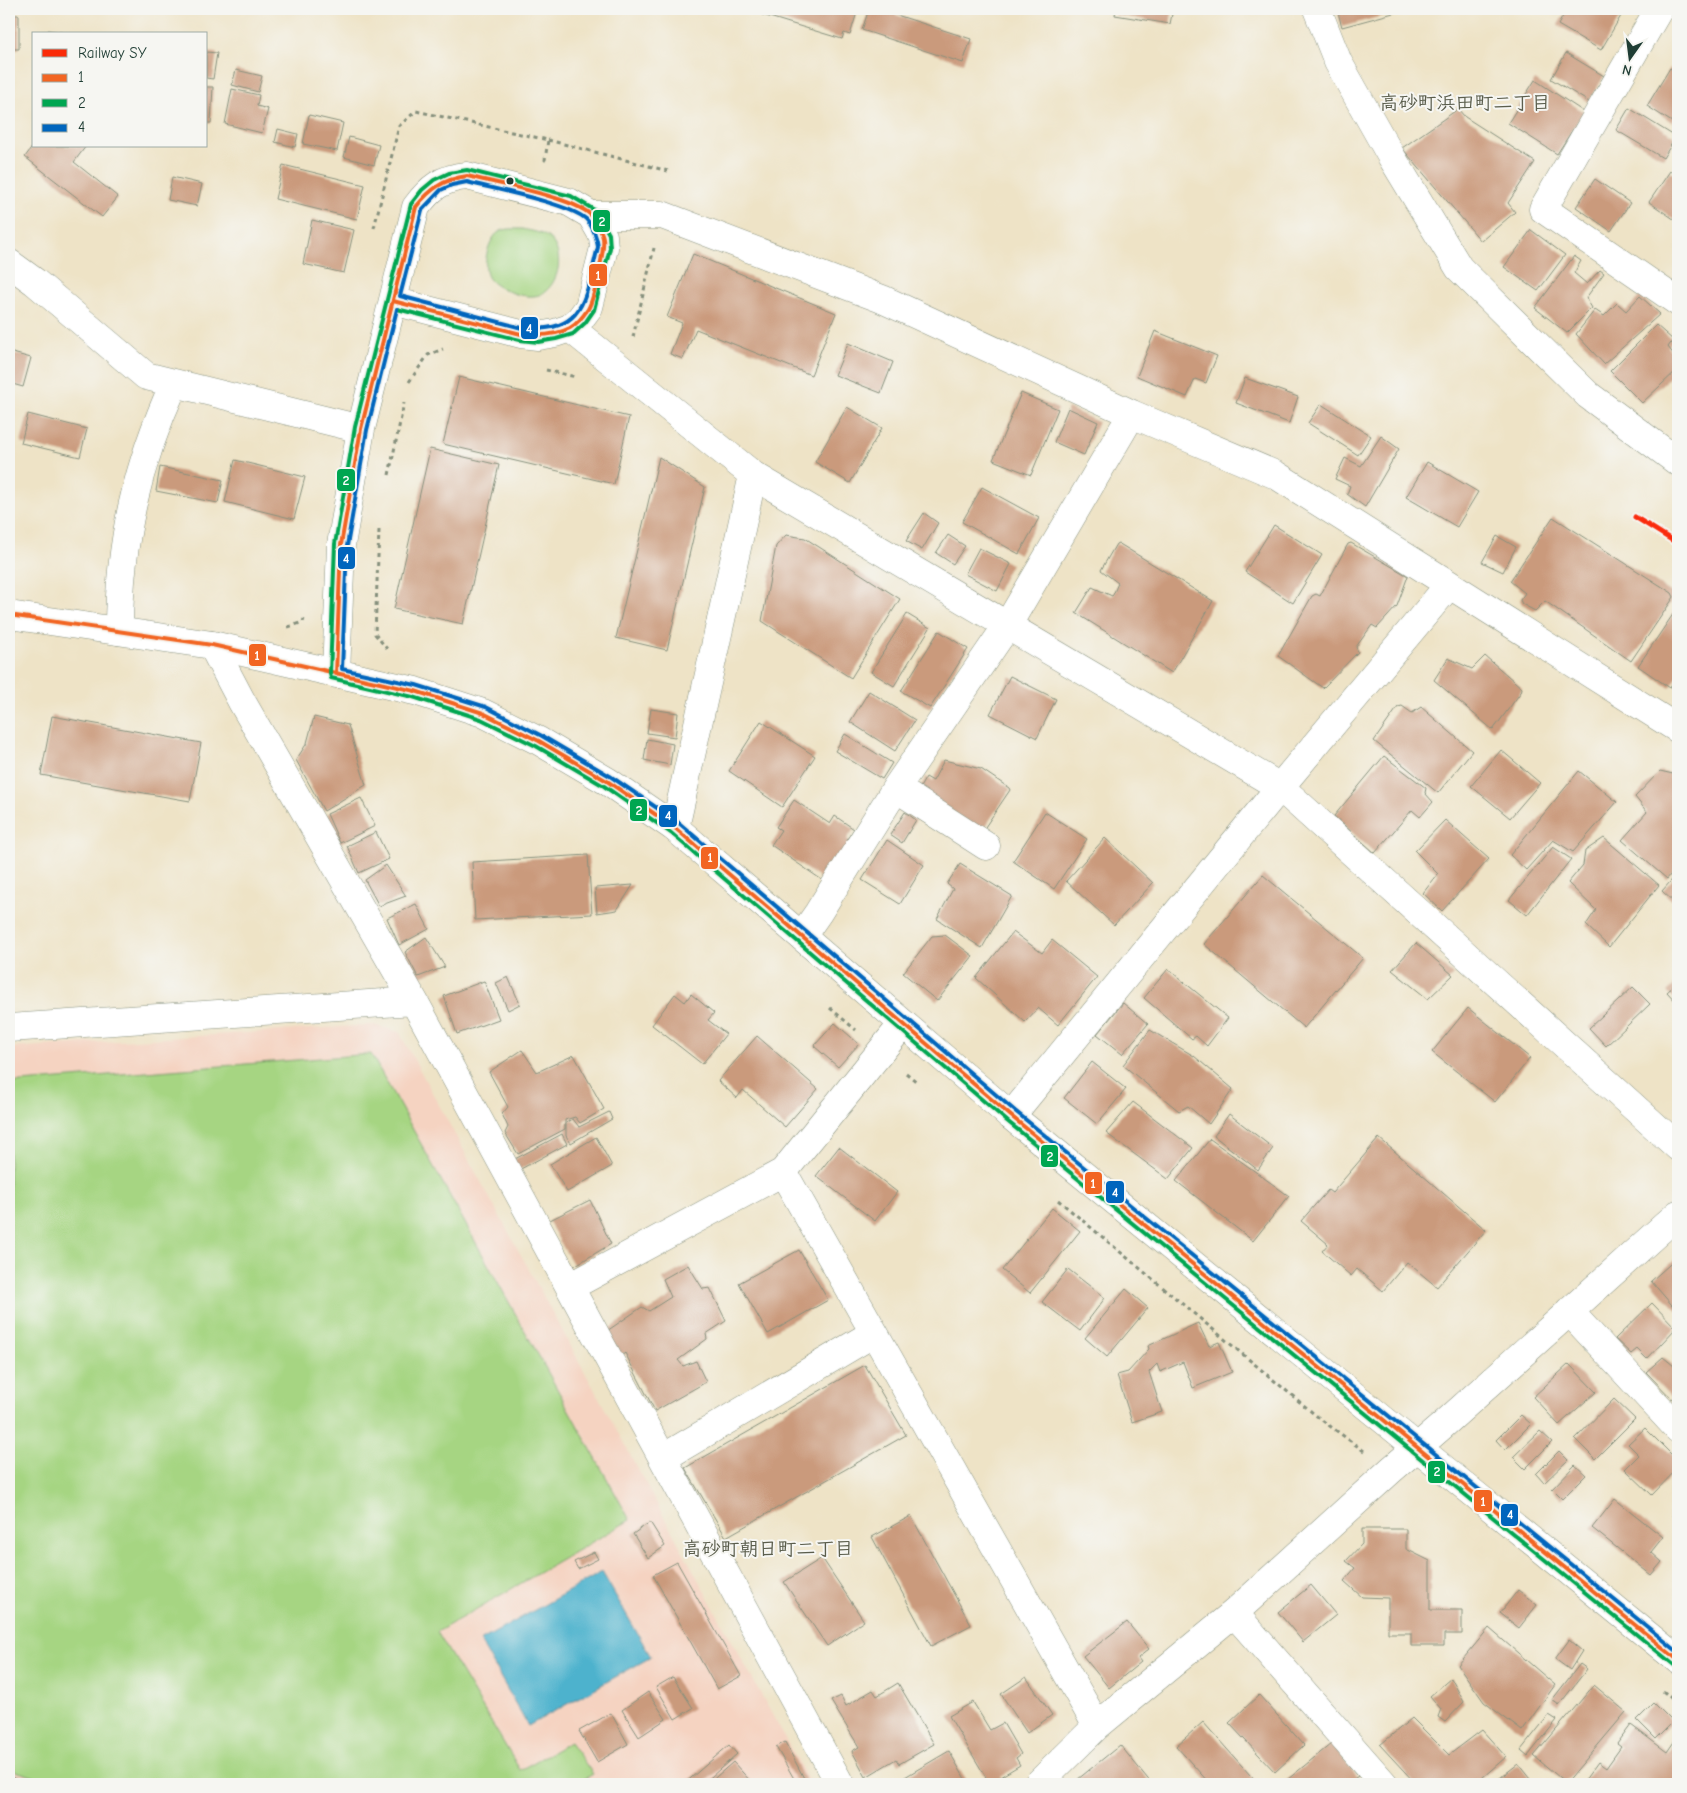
<svg xmlns="http://www.w3.org/2000/svg" width="1687" height="1793" viewBox="0 0 1687 1793" font-family="'Comic Neue','Klee One',sans-serif">
<style>
.built{fill:#f5d3c1}
.green{fill:#a6d582;stroke:#62895b}
.water{fill:#4eb2cd;stroke:#367880}
.building{fill:#ca9a7c}
.lines{fill:none;stroke-linecap:round;stroke-linejoin:round}
.minor-casing{stroke:#86907d;stroke-width:29}
.tertiary-casing{stroke:#86907d;stroke-width:29}
.path{stroke:#86907d;stroke-width:3;stroke-dasharray:4 4;stroke-linecap:butt}
.minor{stroke:#fff;stroke-width:28}
.tertiary{stroke:#fff;stroke-width:28}
.bus-1-casing{stroke:#f6f6f2;stroke-width:8}
.bus-2-casing{stroke:#f6f6f2;stroke-width:8}
.bus-3-casing{stroke:#f6f6f2;stroke-width:8}
.bus-1{stroke:#f26522;stroke-width:4}
.bus-2{stroke:#00a651;stroke-width:4}
.bus-3{stroke:#0065bd;stroke-width:4}
.rail-1-casing{stroke:#f6f6f2;stroke-width:9}
.rail-1{stroke:#fa2b08;stroke-width:5}
.bus-dot{fill:#1f3d34;stroke:#f6f6f2;stroke-width:2}
.labels{text-anchor:middle;dominant-baseline:central;stroke-width:4;stroke-linejoin:round;paint-order:stroke}
.neighbourhood-label{font-size:19px;font-weight:bold;fill:#5b5e4d;stroke:#f6f6f2}
.line-badge{stroke:#f6f6f2;stroke-width:2}
.badge-label{font-size:14px;text-anchor:middle;font-weight:bold;fill:#fff}
</style>
<rect width="100%" height="100%" fill="#f6f6f2"/>
<filter id="ink" filterUnits="userSpaceOnUse"><feTurbulence type="fractalNoise" baseFrequency=".02" numOctaves="2"/><feDisplacementMap in="SourceGraphic" scale="10" xChannelSelector="R" yChannelSelector="G"/><feConvolveMatrix kernelMatrix="1 2 1 2 8 2 1 2 1" color-interpolation-filters="sRGB"/></filter>
<filter id="wash" filterUnits="userSpaceOnUse"><feTurbulence type="fractalNoise" baseFrequency=".0096" numOctaves="4" result="noise"/><feDisplacementMap in="SourceGraphic" scale="20" xChannelSelector="R" yChannelSelector="G"/><feGaussianBlur stdDeviation="1.12" result="paint"/><feColorMatrix in="noise" values="0 0 0 0 0 0 0 0 0 0 0 0 0 0 0 0 0 1.4 0 .05"/><feComposite in="paint" operator="in"/></filter>
<g filter="url(#wash)">
<rect width="100%" height="100%" fill="#eee3c6"/>
<path class="built" d="M373,1025L399,1032L810,1784H9V1048Z"/>
<path class="green" d="M522,229C531,231 542,232 550,239C565,254 559,283 543,293C531,302 495,290 488,277C482,265 488,239 499,232C505,228 515,229 522,229Z
M371,1054L630,1520L437,1632L520,1770L570,1742L593,1774L576,1784H34L35,1777L9,1769V1083Z"/>
<path class="water" d="M602,1572L651,1657L528,1726L480,1641Z"/>
<g id="blocks">
<path class="building" d="M743,9H858L850,35L844,33L842,39Z
M869,9H878L971,39L963,63L862,30Z
M1116,9H1173L1170,24L1115,15Z
M1337,9H1396L1397,12L1342,27Z
M1567,9H1625L1601,50L1558,25Z
M9,15H19V49H9Z
M48,30L66,33V34H49Z
M206,52L217,53L213,79L206,78Z
M1566,53L1604,76L1589,102L1551,79Z
M1670,68L1678,73V111L1672,122L1647,106Z
M236,70L262,76L258,92L232,85Z
M1535,80L1584,112L1557,154L1508,123Z
M206,87H213L211,123H206Z
M232,89L259,95L257,106L268,109L262,133L225,124Z
M1629,108L1676,137L1663,158L1616,130Z
M1458,109L1465,117L1535,162L1508,203L1515,212L1481,241L1402,148Z
M309,115L343,123L337,151L303,144Z
M278,129L298,134L295,147L275,142Z
M349,137L379,145L374,165L344,157Z
M33,146H86L74,162L118,197L102,217L25,157Z
M283,165L365,185L357,219L275,199Z
M1670,171L1678,176V222L1649,202Z
M172,177L202,184L197,206L168,200Z
M1595,179L1630,203L1611,231L1576,207Z
M312,220L354,230L344,273L303,264Z
M1531,230L1565,255L1538,291L1504,267Z
M693,254L836,313L811,375L696,329L683,359L670,354L682,323L667,317Z
M1574,256L1581,261L1574,273L1587,284L1600,270L1604,273L1586,298L1592,308L1567,333L1535,308Z
M1640,296L1660,314L1604,364L1576,334L1595,310L1604,316L1617,303L1626,311Z
M1656,325L1673,340L1668,347L1678,360V369L1642,403L1610,371Z
M1155,331L1217,356L1206,383L1195,379L1187,397L1137,376Z
M848,343L893,362L881,393L835,375Z
M9,352L31,358L23,387L9,383Z
M459,377L629,417L614,484L443,444Z
M1245,378L1298,397L1289,423L1236,403Z
M1021,393L1058,409L1031,475L993,460Z
M1321,404L1371,436L1358,455L1308,423Z
M847,407L882,428L850,483L815,462Z
M1068,408L1098,422L1084,455L1054,442Z
M28,414L87,429L80,457L21,443Z
M1381,436L1399,449L1365,507L1347,494L1350,486L1335,479L1345,458L1361,466Z
M430,449L499,465L463,624L394,609Z
M659,457L705,487L667,650L616,638Z
M235,460L305,477L294,519L225,502Z
M1427,462L1478,492L1457,527L1406,497Z
M160,467L223,480L218,503L156,491Z
M982,487L1039,518L1019,554L962,522Z
M924,513L938,523L922,550L906,541Z
M1553,517L1672,593L1674,597L1631,661L1545,601L1535,611L1522,604L1520,600L1525,593L1510,581Z
M1274,525L1322,555L1293,603L1245,572Z
M786,535L805,538L900,599L851,678L762,621L776,546Z
M948,535L965,546L953,564L936,553Z
M1497,536L1516,547L1503,572L1482,562Z
M1118,543L1213,601L1172,673L1076,613L1092,587L1112,596L1113,595L1118,583L1101,570L1116,544Z
M1351,543L1408,576L1397,606L1377,628L1372,625L1356,647L1358,652L1323,688L1278,656L1312,596L1316,594L1320,596L1348,544Z
M979,548L1011,564L997,591L965,574Z
M1678,607V676L1670,688L1638,666Z
M907,614L930,628L894,686L871,672Z
M939,631L968,649L930,708L901,691Z
M1485,656L1522,688L1521,692L1493,730L1434,680L1448,658L1472,669Z
M1010,676L1056,699L1037,738L990,714Z
M869,691L915,720L895,751L850,722Z
M1402,706L1412,713L1421,707L1472,751L1438,793L1374,741L1398,707Z
M651,709L678,713L675,737L647,733Z
M52,716L201,743L190,801L41,775Z
M314,717L348,725L366,785L324,811L296,760L307,743Z
M761,721L815,756L782,807L729,771Z
M845,734L892,763L882,779L835,751Z
M647,739L673,744L670,765L644,760Z
M1501,750L1540,783L1510,818L1471,786Z
M1384,756L1426,788L1425,793L1433,802L1420,817L1412,810L1375,853L1334,816Z
M944,760L981,769L1009,788L1010,790L981,833L918,791L926,777L933,781Z
M1579,771L1617,802L1573,852L1553,840L1526,870L1510,855Z
M1660,771L1673,774L1678,779V865L1667,879L1622,840L1647,812L1635,797Z
M361,798L375,826L340,843L327,814Z
M794,800L830,824L835,816L854,829L847,839L851,843L825,882L771,845L781,830L776,827Z
M905,812L916,820L902,843L890,835Z
M1045,812L1087,839L1054,889L1013,861Z
M1445,820L1489,859L1442,911L1423,893L1438,874L1415,851Z
M376,832L389,859L359,873L347,846Z
M1105,838L1153,883L1114,925L1066,881Z
M1604,838L1659,885L1609,947L1586,925L1596,910L1568,883L1583,865L1585,851Z
M887,840L924,865L900,904L862,880Z
M1553,847L1571,859L1527,915L1509,900Z
M588,855L592,914L475,920L472,862Z
M960,864L1012,896L982,948L937,919L953,889L947,884Z
M386,865L406,896L379,906L365,880Z
M1678,873V906L1662,891Z
M1263,875L1363,958L1304,1028L1204,944Z
M633,885L617,910L597,913L595,888Z
M416,904L429,929L399,945L387,918Z
M1013,932L1042,953L1052,940L1097,977L1058,1025L1038,1008L1025,1022L976,978Z
M945,935L973,956L937,1001L903,973L932,936Z
M426,937L445,967L418,977L405,952Z
M1416,943L1453,975L1428,999L1392,970Z
M1168,969L1228,1018L1207,1046L1196,1036L1192,1039L1144,998Z
M508,977L520,1004L508,1010L496,983Z
M484,981L499,1019L457,1034L444,996Z
M1678,982V1004L1667,992Z
M1633,987L1650,1004L1606,1046L1589,1028Z
M675,994L685,1002L691,994L714,1013L708,1020L726,1034L702,1064L652,1025Z
M1123,1003L1148,1024L1122,1054L1097,1034Z
M1468,1008L1530,1058L1495,1102L1432,1052Z
M835,1023L859,1044L838,1067L814,1046Z
M1150,1030L1194,1056L1233,1089L1209,1124L1188,1106L1179,1111L1123,1065Z
M757,1036L818,1089L785,1127L743,1090L737,1098L718,1081Z
M522,1050L537,1072L574,1055L604,1109L580,1123L575,1117L565,1120V1129L518,1154L505,1133L508,1127L502,1114L508,1107L489,1072Z
M1092,1062L1126,1089L1097,1124L1064,1098Z
M1133,1102L1193,1148L1168,1179L1106,1133Z
M609,1112L612,1119L571,1143L566,1136V1123L573,1119L579,1127Z
M1229,1114L1273,1148L1258,1170L1214,1136Z
M562,1134L567,1144L517,1171L513,1160Z
M596,1137L612,1166L567,1192L550,1164Z
M1379,1138L1486,1230L1437,1287L1407,1262L1383,1291L1357,1269L1351,1276L1322,1251L1328,1244L1301,1221L1328,1190L1332,1193Z
M1210,1139L1289,1196L1253,1241L1176,1181Z
M839,1147L897,1192L875,1221L816,1176Z
M590,1200L611,1244L574,1266L548,1221Z
M1052,1208L1080,1231L1030,1293L1002,1270Z
M799,1250L828,1300L768,1334L739,1283Z
M1678,1257V1312L1651,1281Z
M688,1265L703,1289L710,1288L726,1321L706,1334L707,1339L678,1360L683,1366L696,1361L706,1382L655,1411L625,1353L620,1357L604,1333L642,1307L649,1311L671,1297L663,1279Z
M1068,1269L1105,1298L1080,1331L1042,1302Z
M1126,1289L1148,1308L1107,1357L1085,1338Z
M1652,1303L1676,1328L1647,1359L1637,1349L1631,1354L1615,1339Z
M1198,1323L1209,1346L1219,1342L1232,1372L1193,1388L1183,1362L1160,1372L1157,1364L1149,1372L1162,1412L1132,1422L1117,1375L1128,1372L1149,1349L1148,1346Z
M1678,1354V1405L1646,1372L1663,1357L1674,1366L1677,1362L1675,1357Z
M1569,1364L1596,1392L1559,1425L1533,1397Z
M865,1365L906,1435L726,1537L685,1468Z
M1614,1399L1635,1419L1595,1459L1575,1439Z
M1521,1415L1531,1424L1505,1450L1496,1440Z
M1645,1428L1678,1461V1468L1652,1495L1625,1469L1639,1455L1628,1444Z
M1540,1431L1552,1442L1525,1469L1513,1457Z
M1559,1451L1568,1460L1544,1483L1536,1474Z
M1575,1465L1586,1475L1562,1499L1552,1489Z
M1615,1499L1663,1537L1651,1552L1662,1562L1651,1575L1592,1528Z
M1678,1503V1519L1672,1516Z
M911,1516L971,1625L931,1646L872,1537Z
M650,1522L665,1546L648,1558L633,1534Z
M1362,1529H1406V1549L1430,1561V1610H1462V1634H1444V1646H1411V1633H1388V1598L1362,1597L1344,1581L1355,1568L1346,1561L1362,1544Z
M594,1552L598,1559L578,1569L574,1562Z
M822,1558L864,1621L827,1646L784,1582Z
M677,1562L741,1676L717,1689L653,1575Z
M1311,1585L1336,1615L1303,1642L1278,1612Z
M1518,1590L1537,1605L1519,1628L1500,1613Z
M1127,1622L1149,1649L1138,1658L1141,1662L1109,1688L1083,1656Z
M1489,1628L1555,1685L1522,1731L1484,1702L1458,1665Z
M1569,1640L1582,1651L1570,1670L1555,1659Z
M1580,1664L1587,1669L1559,1705L1552,1700Z
M673,1677L693,1708L675,1719L656,1687Z
M1026,1677L1052,1715L1027,1733L1001,1694Z
M1451,1678L1464,1702L1445,1722L1438,1717L1441,1709L1430,1696Z
M898,1683L934,1744L899,1764L896,1759L866,1777L852,1751L859,1747L831,1701L841,1696L846,1706L873,1690L877,1696Z
M1594,1685L1626,1712L1566,1783L1534,1756Z
M648,1692L666,1719L639,1737L622,1710Z
M1259,1695L1304,1745L1275,1772L1229,1723Z
M973,1702L990,1730L1003,1723L1021,1754L1016,1758L1020,1765L1000,1777L1003,1782L1000,1784H990L949,1716Z
M1654,1703L1673,1722L1656,1739L1637,1720Z
M611,1713L628,1744L597,1762L579,1731Z
M1549,1715L1557,1720L1528,1756L1521,1750Z
M1412,1718L1449,1755L1482,1730L1506,1757L1475,1784H1416L1380,1745Z
M1203,1722L1258,1784H1210L1176,1746Z
M1631,1725L1667,1752L1678,1736V1784H1582L1598,1762L1606,1768L1621,1747L1617,1744Z
M785,1742L807,1784H797L776,1747Z
M1331,1744L1358,1776L1347,1784H1282Z
M729,1745L737,1754L703,1784H684Z
M1120,1745L1152,1784H1072Z
M949,1751L968,1784H893Z
M733,1762L753,1784H708Z
M1518,1764L1534,1784H1492Z
M9,1776L23,1782V1784H9Z"/>
</g>
</g>
<g filter="url(#ink)">
<use href="#blocks" fill-opacity="0" stroke="#86907d" stroke-width="1"/>
<g class="lines">
<g class="minor-casing">
<path id="minor" d="M1659,9L1543,209L1678,302
M591,215H662L882,299L1132,414L1276,475L1678,729
M9,263L35,282L146,376L361,429
M570,328L753,475L1280,787L1678,1147
M119,631C119,542 137,465 174,384
M212,645L242,702L414,1001L840,1784
M336,674L341,545L361,429L416,207C430,188 442,178 467,176L569,202L591,215L603,236L604,248L589,307L580,319L570,328L555,333L538,336L521,334L393,301
M896,788L986,846
M675,828L753,475
M802,936L818,913L896,788L1007,626L1132,414
M9,1028L414,1001
M1011,1116L1280,787L1449,585
M783,1172L1097,1726
M570,1287L783,1172L903,1024
M1569,1311L1678,1429
M663,1458L874,1333
M1234,1613L1384,1784
M1038,1784L1097,1726L1234,1613L1391,1470L1442,1426L1678,1214"/>
</g>
<g class="tertiary-casing">
<path id="tertiary" d="M1317,9L1338,62L1391,156L1459,268L1588,395L1678,462
M9,615L212,645L415,691L483,713L539,741L607,781L675,828L1011,1116L1678,1660"/>
</g>
<path class="path" d="M548,140L668,171
M374,228L399,126L416,111L548,140L545,160L548,161
M633,337L654,248
M546,370L576,377
M409,382L428,355L443,349
M389,475L404,403
M379,530L375,634L387,649
M288,627L303,622L304,619
M830,1008L856,1030
M906,1073L917,1082
M1058,1200L1319,1418L1364,1451
M1663,1691L1678,1704"/>
<use href="#minor" class="minor"/>
<use href="#tertiary" class="tertiary"/>
<g class="bus-1-casing">
<path id="bus-1" d="M9,615L212,645L415,691L483,713L539,741L607,781L675,828L1011,1116L1678,1660
M336,674L341,545L361,429L416,207C430,189 444,179 467,176C495,183 572,197 591,215C595,219 602,232 603,238C605,249 594,299 588,309C584,315 577,324 570,328C555,336 537,336 521,334L393,301"/>
</g>
<g class="bus-2-casing">
<path id="bus-2" d="M397,309L520,340L538,342L556,339L573,334L585,323L594,310L610,248L609,234L596,211L571,196L467,170L449,173L434,180L422,190L411,204L355,427L335,544L330,674L331,678L413,697L481,719L536,746L604,786L671,833L1007,1121L1674,1665"/>
</g>
<g class="bus-3-casing">
<path id="bus-3" d="M467,182C493,189 568,203 586,219C593,226 597,238 598,247C585,296 586,335 522,328L400,296L422,210L441,190L452,185Z
M397,309L367,430L347,546L342,669L416,685L486,707L542,736L610,776L679,823L1015,1111L1678,1652"/>
</g>
<use href="#bus-1" class="bus-1"/>
<use href="#bus-2" class="bus-2"/>
<use href="#bus-3" class="bus-3"/>
<g class="rail-1-casing">
<path id="rail-1" d="M1635,517L1678,544"/>
</g>
<use href="#rail-1" class="rail-1"/>
</g>
</g>
<circle class="bus-dot" cx="510" cy="181" r="4.5"/>
<g class="labels">
<g class="neighbourhood-label">
<text x="1465" y="103">高砂町浜田町二丁目</text>
<text x="768" y="1549">高砂町朝日町二丁目</text>
</g>
</g>
<g class="line-badge">
<rect x="592" y="209" width="19" height="24" rx="5" fill="#00a651"/>
<rect x="588" y="263" width="20" height="24" rx="5" fill="#f26522"/>
<rect x="520" y="316" width="19" height="24" rx="5" fill="#0065bd"/>
<rect x="336" y="468" width="20" height="24" rx="5" fill="#00a651"/>
<rect x="337" y="546" width="19" height="24" rx="5" fill="#0065bd"/>
<rect x="248" y="643" width="19" height="24" rx="5" fill="#f26522"/>
<rect x="629" y="798" width="19" height="24" rx="5" fill="#00a651"/>
<rect x="658" y="804" width="20" height="24" rx="5" fill="#0065bd"/>
<rect x="700" y="846" width="19" height="24" rx="5" fill="#f26522"/>
<rect x="1040" y="1144" width="19" height="24" rx="5" fill="#00a651"/>
<rect x="1084" y="1171" width="19" height="24" rx="5" fill="#f26522"/>
<rect x="1105" y="1180" width="20" height="24" rx="5" fill="#0065bd"/>
<rect x="1427" y="1460" width="19" height="24" rx="5" fill="#00a651"/>
<rect x="1473" y="1489" width="20" height="24" rx="5" fill="#f26522"/>
<rect x="1500" y="1503" width="19" height="24" rx="5" fill="#0065bd"/>
</g>
<g class="badge-label">
<text x="602" y="226">2</text>
<text x="598" y="280">1</text>
<text x="529" y="333">4</text>
<text x="346" y="485">2</text>
<text x="346" y="563">4</text>
<text x="257" y="660">1</text>
<text x="639" y="815">2</text>
<text x="668" y="820">4</text>
<text x="710" y="862">1</text>
<text x="1050" y="1161">2</text>
<text x="1093" y="1188">1</text>
<text x="1115" y="1197">4</text>
<text x="1437" y="1476">2</text>
<text x="1483" y="1506">1</text>
<text x="1510" y="1519">4</text>
</g>
<rect width="1687" height="1793" fill="none" stroke="#f6f6f2" stroke-width="30"/>
<rect x="32" y="32" width="175" height="115" fill="#f6f6f2" stroke="#a0aca6"/>
<rect x="42" y="49" width="25" height="8" fill="#fa2b08" stroke="#a0aca6"/>
<text x="78" y="58" font-size="15" fill="#1f3d34">Railway SY</text>
<rect x="42" y="74" width="25" height="8" fill="#f26522" stroke="#a0aca6"/>
<text x="78" y="82" font-size="15" fill="#1f3d34">1</text>
<rect x="42" y="99" width="25" height="8" fill="#00a651" stroke="#a0aca6"/>
<text x="78" y="108" font-size="15" fill="#1f3d34">2</text>
<rect x="42" y="124" width="25" height="8" fill="#0065bd" stroke="#a0aca6"/>
<text x="78" y="132" font-size="15" fill="#1f3d34">4</text>
<g transform="translate(1630 58) rotate(194)" stroke="#f6f6f2" stroke-width="4" paint-order="stroke">
<path d="M0-4L9 19L0 12L-9 19Z" fill="#1f3d34"/>
<text y="-8" font-size="14" font-weight="bold" text-anchor="middle" fill="#1f3d34">N</text>
</g>
</svg>
